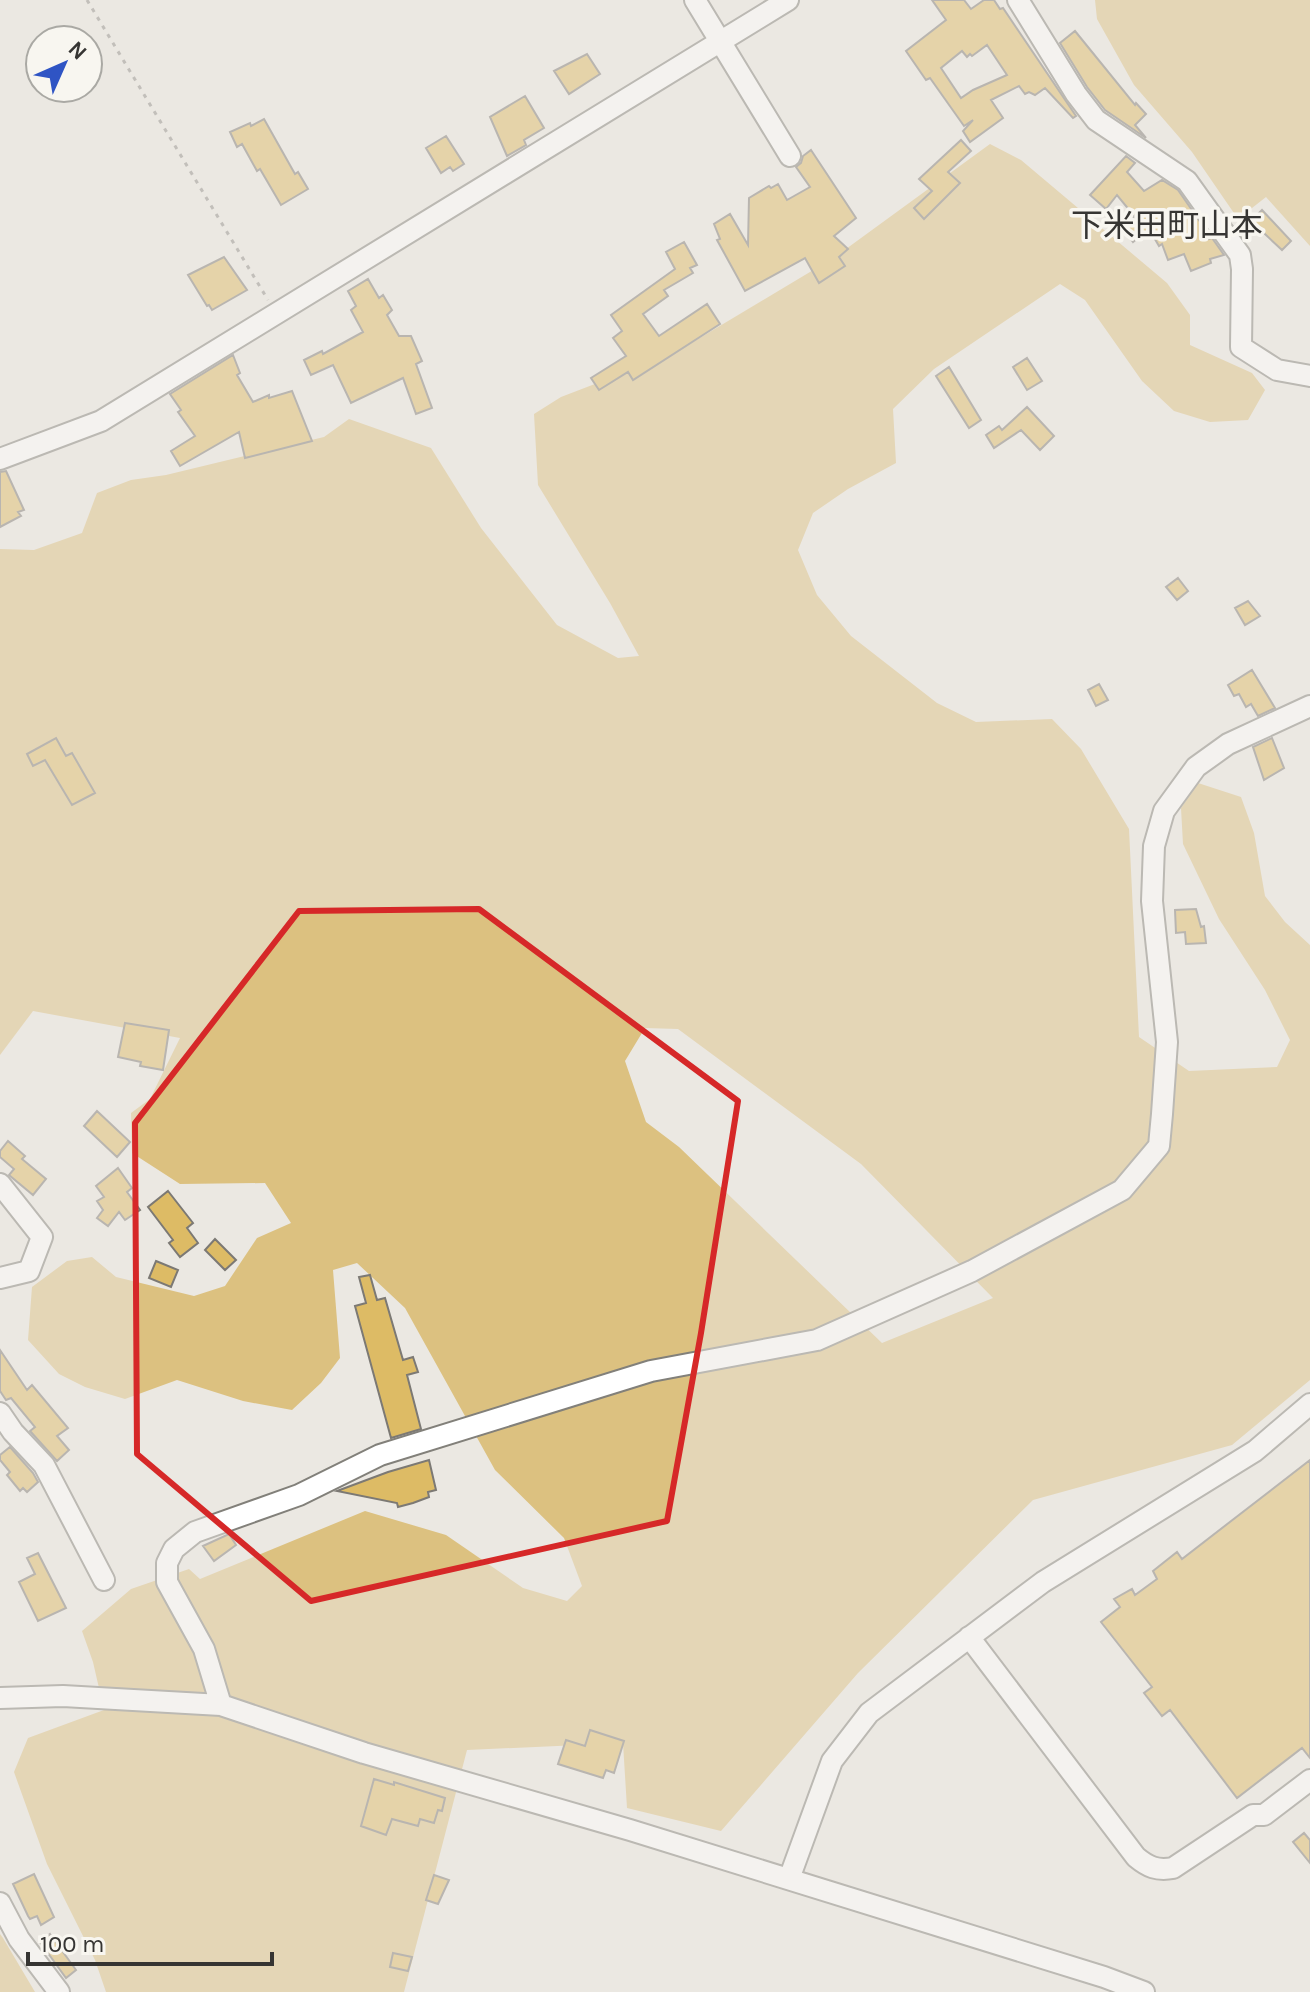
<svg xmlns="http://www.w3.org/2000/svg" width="1310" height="1992" viewBox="0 0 1310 1992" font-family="Karla,'Noto Sans JP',sans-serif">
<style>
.green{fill:#dcc180;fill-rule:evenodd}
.building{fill:#ddbb65;stroke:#7c7974;stroke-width:2;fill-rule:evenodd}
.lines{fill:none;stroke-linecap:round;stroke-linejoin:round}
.minor-casing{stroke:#82807a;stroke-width:24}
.path{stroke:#918f8b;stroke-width:3;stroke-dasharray:4 6;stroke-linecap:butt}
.minor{stroke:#fff;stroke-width:20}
.marked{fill:none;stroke:#d62828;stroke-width:6;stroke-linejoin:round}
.labels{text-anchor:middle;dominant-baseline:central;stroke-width:7;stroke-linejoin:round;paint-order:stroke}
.quarter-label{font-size:32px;fill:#363533;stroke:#f8f6f0}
</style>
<rect width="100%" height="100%" fill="#ebe8e2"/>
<path class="green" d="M1095,0H1310V246L1266,197L1238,219L1192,152L1134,85L1097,19Z
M990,144L1021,160L1167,283L1190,315V345L1252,373L1265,390L1248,420L1210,422L1174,411L1142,381L1085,300L1060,284L934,369L893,409L896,463L848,489L813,513L798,550L817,595L851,636L937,703L976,722L1052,719L1081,749L1129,829L1139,1037L1189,1071L1277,1067L1290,1040L1265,990L1219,919L1183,844L1181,808L1198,783L1241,797L1254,833L1265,896L1285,922L1310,945V1380L1232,1445L1033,1500L858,1673L721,1831L627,1808L623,1743L467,1750L404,1992H106L95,1960L47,1864L14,1772L28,1738L104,1710L93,1662L82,1631L131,1589L189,1569L200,1579L365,1511L446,1535L523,1588L567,1601L582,1586L564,1538L495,1470L405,1308L357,1263L333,1270L340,1358L321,1383L292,1410L243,1401L177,1380L125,1399L85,1387L59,1374L28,1340L32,1287L67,1261L92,1257L116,1277L194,1296L225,1286L257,1238L291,1223L265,1183L180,1184L132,1153L131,1113L150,1099L180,1038L33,1011L0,1055V549L34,550L82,533L97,493L131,480L166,475L324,437L349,419L431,448L481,528L557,625L618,658L639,656L610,603L538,485L534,414L561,397L673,354L835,257ZM645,1028L678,1029L861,1164L993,1298L882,1343L679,1147L646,1122L625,1061Z
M0,1934L3,1938L35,1992H0Z"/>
<path class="building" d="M932,0H964L971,9L984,0H994L1000,9L1003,8L1076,116L1073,118L1045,88L1035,95L1029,92L1025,94L1019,86L991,100L1003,118L970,142L963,131L973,120L964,126L930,78L926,80L906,51L946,20ZM987,45L1007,75L973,90L961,98L941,68L962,51L967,57L970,54L972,56Z
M1075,31L1135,105L1136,103L1146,114L1135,125L1146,138L1105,110L1087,87L1060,43Z
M587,54L600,74L569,94L554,71Z
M525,96L544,128L524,140L526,145L507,156L490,117Z
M264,119L295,174L298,172L308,189L281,205L260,169L257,171L242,144L237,147L230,132L250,123L251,126Z
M446,136L464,164L453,171L450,167L441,173L426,148Z
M961,140L971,151L948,172L960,183L924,219L914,208L932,191L919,179Z
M811,150L856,218L834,236L848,249L839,257L845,266L819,283L805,258L745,291L717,240L720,239L714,224L730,214L748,245L749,198L769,186L771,188L778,184L787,200L810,187L796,167L801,163L803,156Z
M1126,156L1135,163L1127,172L1144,191L1162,180L1178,190L1203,226L1209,239L1212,238L1224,255L1210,259L1211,263L1191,271L1184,254L1168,260L1162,244L1159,246L1149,229L1133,242L1123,228L1135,217L1117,195L1106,209L1090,195Z
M1262,210L1291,241L1282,250L1251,221Z
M684,242L697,265L690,268L693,273L664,290L668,296L643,314L659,336L707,304L720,324L633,380L628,372L599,390L591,378L626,356L613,338L622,331L611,315L675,269L666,252Z
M224,257L247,290L212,310L209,305L207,306L188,275Z
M368,279L379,298L383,295L392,310L387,315L399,336H411L422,361L416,364L432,408L416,414L403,378L351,403L333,365L311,375L304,360L322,351L323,354L363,332L351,310L356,306L348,291Z
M233,355L240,373L237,375L253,402L269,395V398L292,391L312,441L245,458L239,432L180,466L171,451L195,436L178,412L181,410L170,394Z
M1027,358L1042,381L1027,390L1013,367Z
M949,367L981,420L969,428L936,376Z
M1027,407L1054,436L1040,450L1021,430L994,448L986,435L999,426L1002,430Z
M6,471L24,510L18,512L21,516L0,527V472Z
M1178,578L1188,591L1177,600L1166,587Z
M1248,601L1260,616L1245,625L1235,608Z
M1252,670L1275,708L1258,716L1251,704L1246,707L1239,694L1234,696L1228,685Z
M1099,684L1108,700L1096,706L1088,690Z
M56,738L66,756L72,753L95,793L72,805L45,760L33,766L27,754Z
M1272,738L1284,768L1264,780L1253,747Z
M1196,909L1201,927L1204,926L1206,943L1186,944L1185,932L1176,933L1175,910Z
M125,1023L169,1030L163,1070L140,1066L141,1062L118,1057Z
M97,1111L130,1142L117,1157L84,1126Z
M8,1141L25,1156L22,1159L46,1179L33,1195L9,1175L14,1169L0,1157V1151Z
M118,1168L132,1188L127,1192L140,1210L125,1220L119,1212L108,1226L97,1218L103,1210L97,1201L104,1197L96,1186Z
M168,1191L193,1223L187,1228L198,1243L180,1257L169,1243L173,1240L148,1207Z
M215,1239L236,1260L225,1270L205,1250Z
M156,1261L178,1270L171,1287L149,1278Z
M370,1275L377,1300L385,1298L403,1360L413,1357L418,1372L407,1375L421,1429L391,1438L355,1306L366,1303L359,1277Z
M0,1350L27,1390L32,1385L68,1428L57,1436L69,1450L57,1461L30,1431L35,1427L11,1398L6,1400L0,1391Z
M10,1447L33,1473L38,1482L27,1492L23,1488L20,1491L7,1475L10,1472L0,1460V1455Z
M429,1460L436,1490L428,1492L429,1497L413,1503L398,1507L397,1503L337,1491L388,1472Z
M1310,1460V1758L1302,1748L1237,1798L1170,1710L1162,1716L1144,1693L1152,1687L1101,1622L1120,1607L1114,1599L1132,1589L1135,1595L1157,1579L1153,1571L1177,1552L1182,1559Z
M229,1534L236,1545L214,1561L203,1546Z
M38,1553L66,1608L38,1621L19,1582L35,1574L27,1558Z
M590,1730L624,1741L614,1773L606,1770L603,1778L558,1764L566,1740L585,1746Z
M374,1779L394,1785V1782L445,1798L442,1811L438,1810L434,1823L420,1819L418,1826L392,1819L386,1835L361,1826Z
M1304,1833L1310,1840V1863L1293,1842Z
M34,1874L54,1917L41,1925L37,1916L30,1919L28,1916L13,1884Z
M434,1875L449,1880L438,1904L426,1900Z
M50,1934L76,1970L66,1978L40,1942Z
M393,1953L412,1957L408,1971L390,1967Z"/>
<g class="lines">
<g class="minor-casing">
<path id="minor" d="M695,0L790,156
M1018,0L1076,94L1096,120L1187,181L1240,255L1242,269L1241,347L1277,370L1310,376
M0,459L101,421L788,0
M0,1184L42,1237L29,1271L0,1278
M0,1413L13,1432L44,1465L104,1580
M969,1637L1136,1857C1148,1867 1157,1871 1173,1868L1253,1815H1264L1310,1780
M0,1698L63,1696L221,1705L364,1753L630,1830L1104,1977L1144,1992
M221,1705L204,1649L167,1582V1563L174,1549L195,1532L299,1495L380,1455L651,1371L817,1340L972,1271L1122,1190L1159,1146L1162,1114L1167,1042L1152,901L1154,846L1164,811L1196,767L1228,744L1310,706
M789,1879L832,1761L869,1713L1043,1582L1255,1451L1310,1404
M0,1903L19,1939L59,1992"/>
</g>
<path class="path" d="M87,0L268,300"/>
<use href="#minor" class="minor"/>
</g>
<path d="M0 0H1310V1992H0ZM479,909L738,1101L701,1333L667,1521L311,1601L137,1454L135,1123L299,911Z" fill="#ebe8e2" fill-opacity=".55" fill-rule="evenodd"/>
<path class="marked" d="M479,909L738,1101L701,1333L667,1521L311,1601L137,1454L135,1123L299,911Z"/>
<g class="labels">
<g class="quarter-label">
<text x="1167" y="225">下米田町山本</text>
</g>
</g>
<g transform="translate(64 64) rotate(45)"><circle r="38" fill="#f8f6f0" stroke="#aaa9a4" stroke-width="2"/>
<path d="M0-6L14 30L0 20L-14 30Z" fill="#2f54c4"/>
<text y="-12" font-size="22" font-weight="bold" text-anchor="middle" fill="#363533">N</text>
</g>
<path d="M28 1952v12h244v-12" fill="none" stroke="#363533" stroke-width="4"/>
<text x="40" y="1952" font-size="24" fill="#363533" stroke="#f8f6f0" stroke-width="6" paint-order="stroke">100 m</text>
</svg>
